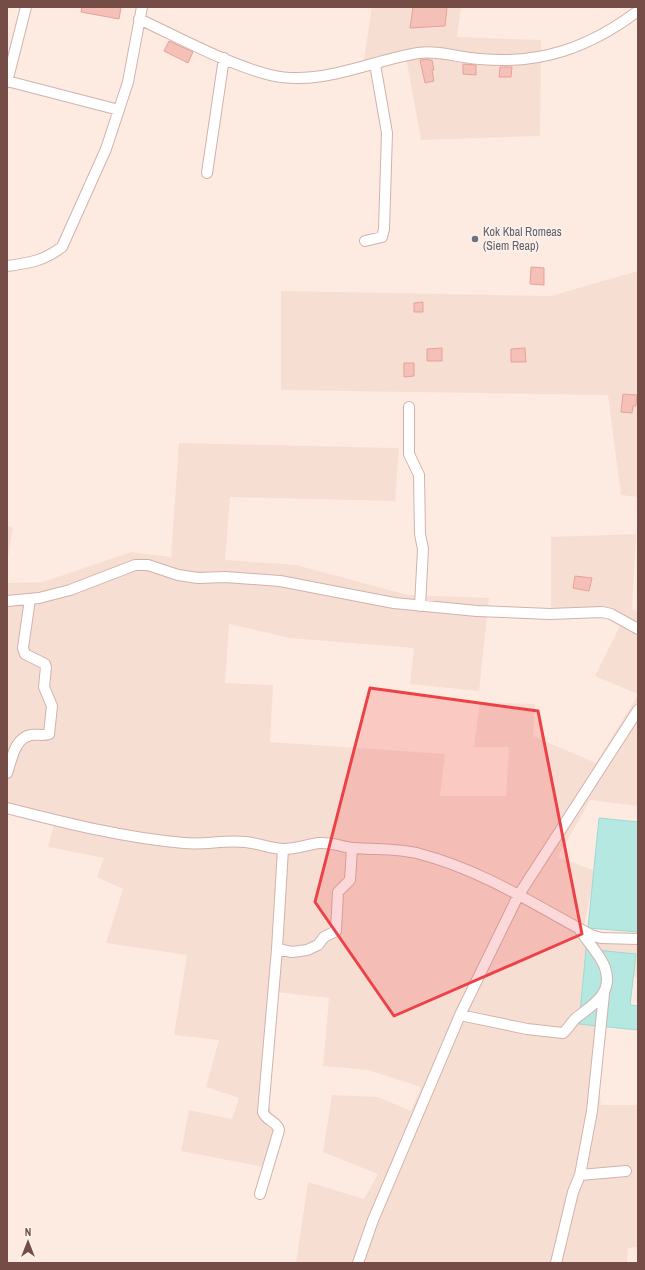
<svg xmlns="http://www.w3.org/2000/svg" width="645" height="1270" viewBox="0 0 645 1270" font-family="'Archivo Narrow',sans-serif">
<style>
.residential{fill:#f7ded3}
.water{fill:#b6e8e2;stroke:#9bdad3}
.building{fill:#f4c0b8;stroke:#e7a198}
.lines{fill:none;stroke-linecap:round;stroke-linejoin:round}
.street-casing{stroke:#d1b2ab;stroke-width:12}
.street{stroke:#fff;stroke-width:10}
.marked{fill:#ed4148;fill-opacity:0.2;stroke:#ed4148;stroke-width:3;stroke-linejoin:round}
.worship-dot{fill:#6b7280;stroke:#fff1e9;stroke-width:1.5}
.labels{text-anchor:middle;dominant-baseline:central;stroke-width:3.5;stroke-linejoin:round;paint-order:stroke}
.worship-label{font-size:12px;fill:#5b616d;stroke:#fff1e9;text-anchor:start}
</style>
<rect width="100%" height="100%" fill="#fdebe2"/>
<path class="residential" d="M372,7H461L457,37L541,40L540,136L421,140L406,57L363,65Z
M638,271V497L621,495L608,395L281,390V291L551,296Z
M179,443L399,448L395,501L230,497L225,560L296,565L408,595L489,598L479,691L410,684L414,648L289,638L229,624L225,683L273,685L270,742L445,754L440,796H506L509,747H474L480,702L535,704L533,736L596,763L638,695V806L590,800L558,857L595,871L581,942L638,944V977L607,976L598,1072L601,1105H638V1247L628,1248L627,1263H296L308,1182L364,1199L378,1174L323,1152L332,1095L378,1097L411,1111L421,1087L368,1070L323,1066L329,998L276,992L264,1098L277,1122L264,1167L181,1151L189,1110L232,1119L239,1098L206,1087L219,1040L174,1035L187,955L106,943L123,889L97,877L104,858L48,847L55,820L8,809L7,814V583L43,582L131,552L171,557Z
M7,526L13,527L7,563Z
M636,534L632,609L638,612V694L595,676L622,622L597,611L551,613V537Z"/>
<path class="water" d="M599,818L638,822V932L588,928Z
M586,949L636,954L630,1005L638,1006V1030L579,1024Z"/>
<path class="building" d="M82,7H121L119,19L81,12Z
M413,7H447L445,26L410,28Z
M169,41L193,52L188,63L164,51Z
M429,59L430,61L432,60L434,70H432L434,81L425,83L420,60Z
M463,64L476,65V75L463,74Z
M500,67H512L511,77H499Z
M531,267L544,268V285L530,284Z
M423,302V312H414V303Z
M442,348V361H427V349Z
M525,348L526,362H511V349Z
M404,363H414V376L404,377Z
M623,394L637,395L636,406H633L632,413L621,412Z
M575,576L592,578L589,591L573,588Z"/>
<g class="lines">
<g class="street-casing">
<path id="street" d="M139,19C180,38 227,64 270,75C320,87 369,61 418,53C440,50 459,58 480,59C541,65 590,47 638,11
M7,81L119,110
M7,82L26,7
M207,173L224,58
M365,241L382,237L384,229L387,133L375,64
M7,266C30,263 43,261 62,247L106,149L128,82L142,7
M409,407V454L419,475L420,534L423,549L420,606
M7,601L39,598L70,590L135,565H148L178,575L198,578L225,577L280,581L394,603L477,611L550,614L602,612L611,614L638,629
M7,773C12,760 14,738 31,735C37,734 43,736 49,734L52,706L44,687L46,667L45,664L25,654L23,648L30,599
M7,808C66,823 124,838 184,843C204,845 224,840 245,842C258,843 271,849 284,849C297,849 308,844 320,843C332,842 342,847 353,848C376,850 398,848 420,854C482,870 535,905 591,935L601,938L638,939
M277,949L283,849
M460,1015L527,1029L563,1033C568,1029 571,1023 575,1019C592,1005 614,994 605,968C602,957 587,941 580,930
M580,1175L592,1111L604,994
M260,1194L279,1130C277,1121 266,1121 263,1112L277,949L292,952L307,950L318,945L324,937L336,931L338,892L350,880L352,848
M358,1263L373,1220L460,1015L518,896L638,710
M556,1263L573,1192L580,1175L626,1171"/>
</g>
<use href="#street" class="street"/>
</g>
<path class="marked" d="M370,688L538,711L582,934L394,1016L315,902Z"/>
<circle class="worship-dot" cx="475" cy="239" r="4"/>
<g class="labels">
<g class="worship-label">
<text x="483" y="232">Kok Kbal Romeas<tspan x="483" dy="14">(Siem Reap)</tspan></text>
</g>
</g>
<rect width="645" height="1270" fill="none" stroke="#764c47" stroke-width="16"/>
<g transform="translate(28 1242)" stroke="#fff1e9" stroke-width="3" paint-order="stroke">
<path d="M0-3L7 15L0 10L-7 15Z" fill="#764c47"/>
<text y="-6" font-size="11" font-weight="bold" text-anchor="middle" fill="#764c47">N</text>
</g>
</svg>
